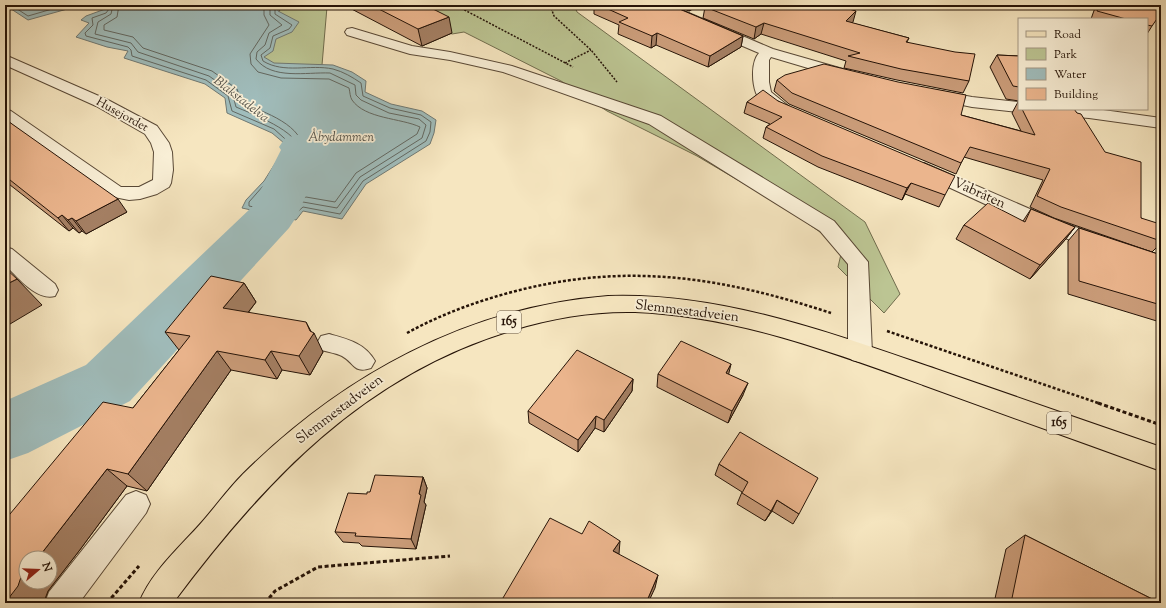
<svg xmlns="http://www.w3.org/2000/svg" width="1166" height="608" viewBox="0 0 1166 608" font-family="'Sorts Mill Goudy',serif">
<style>
.green{fill:#bcc593;stroke:#706c4d}
.water{fill:#a0bdbc;stroke:#6f7974}
.lines{fill:none;stroke-linecap:round;stroke-linejoin:round}
.shore{stroke:#626862;stroke-width:1}
.river{fill:#a0bdbc;fill-rule:evenodd}
.minor-casing{stroke:#594835;stroke-width:2}
.major-casing{stroke:#251307;stroke-width:2}
.path-far2{stroke:#251307;stroke-width:1.5;stroke-dasharray:2 1.5;stroke-linecap:butt}
.path-far1{stroke:#251307;stroke-width:2.5;stroke-dasharray:3 2;stroke-linecap:butt}
.path{stroke:#251307;stroke-width:3;stroke-dasharray:4 2.5;stroke-linecap:butt}
.minor{fill:#f9efd6;fill-rule:evenodd}
.major{fill:#f6e6c0;fill-rule:evenodd}
.wall{fill:#ca9c79;stroke:#251307}
.shaded-wall{fill:#a47f63;stroke:#251307}
.building{fill:#ebb58d;stroke:#251307}
.labels{text-anchor:middle;dominant-baseline:central;stroke-width:3.5;stroke-linejoin:round;paint-order:stroke}
.far-street-label{font-size:12px;fill:#251307;stroke:#f9efd6}
.far-water-label{font-size:13px;font-style:italic;fill:#504e46;stroke:#f9efd6}
.shield{fill:#f9efd6;stroke:#655545;stroke-width:1}
.shield-label{font-size:13px;font-weight:bold;fill:#251307}
.street-label{font-size:14px;fill:#251307;stroke:#f9efd6}
</style>
<rect width="100%" height="100%" fill="#f6e6c0"/>
<filter id="stains"><feTurbulence type="fractalNoise" baseFrequency=".005" numOctaves="4"/><feColorMatrix values="0 0 0 0 .2 0 0 0 0 .09 0 0 0 0 .02 0 0 0 .5 -.17"/></filter>
<radialGradient id="worn" r=".72"><stop offset=".6" stop-color="#630" stop-opacity="0"/><stop offset="1" stop-color="#630" stop-opacity=".3"/></radialGradient>
<path class="green" d="M282,5H330L327,7L322,65L253,71Z
M396,5H504L515,9L525,5H574L577,12L865,222L900,294L884,313L838,267L841,254L830,239L787,209L697,156L607,111L561,81L464,32L452,34Z"/>
<path class="water" d="M5,5H279L278,11L299,22L292,32L276,39L273,51L264,57L274,63L333,65L352,72L366,81L365,92L391,104L422,111L436,120L434,133L430,144L366,184L342,219L303,211L296,220L242,208L246,200L264,181L276,162L290,148L272,133L227,113L225,98L205,84L124,58L128,51L107,47L76,37L89,23L81,20L86,16L108,8L78,6L28,20Z"/>
<g class="lines">
<path class="shore" d="M11,5L28,16L66,5
M108,5L109,9L106,13L92,18L93,25L85,33L86,36L128,47L131,50L132,56L206,80L228,96L232,111L274,129L293,146V152L249,202V206L294,215L303,207L340,214L363,181L426,141L430,132L431,122L421,115L390,108L363,96L361,83C352,77 344,72 333,69C310,64 284,74 263,61L261,55L270,48L273,36L289,29L292,25L275,14V5
M113,5L111,14L98,22L95,34L131,43L138,52L209,76L232,92L236,107C250,113 301,132 299,151C298,158 289,162 285,166C275,176 267,189 258,200V203L292,210L303,202L337,208L360,177L422,138L426,125L419,119L389,113L361,100L356,95L355,85L330,73C306,72 272,80 256,59L257,52L265,45L269,33L282,25L270,15V5
M119,5L117,17L104,25V30L133,37L143,48L212,71L237,89L242,103C264,112 305,125 304,154L287,172L269,197L270,199L290,203L306,197L335,202L356,173L417,134L420,127C401,118 365,119 352,100C350,97 350,92 349,88L329,79L281,78L258,72L251,64L250,54L269,25L264,15V5"/>
<path class="river" d="M301,134L317,138L326,149L297,216L289,228L130,401L28,453L5,461V401L86,365L252,207L281,150L279,147L285,138Z"/>
<g class="minor-casing">
<path id="minor" d="M652,5H670L773,49L850,71L853,74L850,77L845,79L771,57L769,60V82L771,92L792,109L790,112C780,115 760,103 756,93C752,82 751,62 759,53L654,8Z
M352,28L412,46L450,52L512,66L661,116L834,221L868,262L872,353L868,360L860,362L852,360L848,353V264L820,231L649,124L503,72L450,60L410,54L347,35L345,32L347,29Z
M5,55L108,100L157,126L169,143L172,152L173,170L171,183L169,187L157,194L140,199L129,200L109,196L5,122V109L11,111L121,187H139L153,180L154,152L151,143L145,134L96,106L5,65Z
M935,90L972,97L1019,102V109H1026L1019,112L972,107L929,98L927,95L929,92Z
M1028,109H1096L1161,118V128L1089,118L1036,114L1030,112Z
M924,163L1053,219L1109,239L1112,244L1109,249L1102,251L1039,229L918,173L915,169L918,165Z
M5,247L12,249L55,284L58,290L55,296C36,301 18,277 5,265Z
M329,334C347,339 365,343 375,361L371,368C353,374 355,363 342,356C336,353 328,352 321,350L317,343L321,336Z
M136,491L146,495L150,504L146,513L79,603H45L49,592L126,495Z"/>
</g>
<g class="major-casing">
<path id="major" d="M608,296C721,292 831,333 936,369C1011,395 1086,421 1161,447V471C1082,442 1002,414 923,385C830,351 735,316 635,312C594,311 552,318 513,330C363,375 264,481 173,603H139C151,572 180,547 202,522C216,506 228,489 243,474C342,376 467,307 608,296Z"/>
</g>
<path class="path-far2" d="M455,5L573,67
M550,5L554,16L591,50L617,82
M565,63L591,50"/>
<path class="path-far1" d="M887,331L1101,404
M407,333C445,312 486,298 528,288C637,263 727,279 831,313"/>
<path class="path" d="M1098,403L1161,425
M107,603L139,566
M265,603L275,591L318,567L450,556"/>
<use href="#minor" class="minor"/>
<use href="#major" class="major"/>
</g>
<path class="wall" d="M344,5H425L452,33L422,46Z
M594,5H670L743,36L741,47L708,67L656,45L651,48L618,34L619,25L594,14Z
M674,5H700L689,11Z
M1096,5H1161L1152,26L1147,34V19H1091Z
M705,7L853,22L852,23L909,38L907,42L969,81L963,93L897,80L844,68L846,61L761,34L754,39L703,18Z
M997,55L1019,56V101L1006,99L990,67Z
M777,80L961,115L1021,131L1012,113L1018,102H1019V109H1074L1141,218L1161,235V243L1152,252L1054,218L1030,207L1043,180L964,157L956,174L789,104L774,91Z
M778,101L945,195L939,207L905,194L902,200L818,167L763,138L766,127L770,124L744,113L747,102Z
M5,119L127,212L86,234L82,231L79,233L73,228L69,231L5,181Z
M1031,209L1075,227L1065,240L1030,279L956,239L964,225L1023,221Z
M1079,228L1161,255V321L1160,322L1068,294V241Z
M244,283L256,302L248,313L311,332L323,352L310,375L282,370L277,379L231,370L147,491L127,486L79,551L48,591L45,599L42,603H5L133,408L179,350L165,332Z
M658,374H728L743,395L728,423L657,387Z
M633,379L632,391L604,432L595,428L578,452L529,423L528,411Z
M719,464L799,514L793,524L772,511L765,521L737,504L742,492L715,475Z
M423,477L427,488L424,502L426,505L416,549L362,546L359,543L343,542L335,532L367,494L370,492Z
M1025,535L1160,603H994L1006,549Z"/>
<path class="shaded-wall" d="M690,5H700L689,11Z
M856,11L853,22L842,33L846,21Z
M449,17L452,33L422,46L418,29Z
M764,23L761,34L754,39L756,27Z
M657,33L656,45L651,48L652,36Z
M743,36L741,47L708,67L710,56Z
M911,183L905,194L902,200L907,188Z
M118,199L127,212L86,234L76,221Z
M62,215L73,228L69,231L58,218Z
M72,218L82,231L79,233L68,220Z
M1075,227L1065,240L1030,279L1040,265Z
M17,279L42,305L5,327V285Z
M244,283L256,302L236,328L223,308Z
M306,322L313,335L314,333L323,352L310,375L299,356Z
M217,351L231,370L147,491L128,474Z
M271,351L282,370L277,379L265,360Z
M731,364L728,377L726,373Z
M633,379L632,391L604,432V420Z
M748,383L743,395L728,423L732,411Z
M596,416L595,428L578,452V440Z
M107,469L127,486L79,551L48,591L45,599L42,603H5L21,577L26,572V582H50V558H38Z
M423,477L427,488L424,502L426,505L416,549L411,539L419,494Z
M777,500L772,511L765,521L771,511Z
M620,541L619,554L613,551Z
M658,575L655,588L648,603H646Z"/>
<path class="building" d="M371,5H425L449,17L418,29Z
M599,5H670L743,36L710,56L657,33L652,36L619,22L628,18Z
M707,5H835L856,11L846,21L909,38L906,42L955,52L975,54L969,81L901,69L848,56L860,53L764,23L756,27L705,7Z
M1099,5H1161V13L1152,26L1147,25V19H1126L1097,11Z
M997,55L1019,56V87L1013,86Z
M824,64L898,82L966,95L961,115L1035,135L1022,109H1074L1077,113L1081,114L1105,152L1141,162V218L1160,224L1161,235V241L1061,207L1037,196L1050,169L970,147L961,163L792,93L777,80L785,75Z
M763,90L778,101L955,176L945,195L911,183L907,188L822,156L766,127L782,117L747,102Z
M5,119L118,199L76,221L72,218L68,220L62,215L58,218L5,176Z
M988,203L1025,222L1031,209L1075,227L1040,265L964,225Z
M1079,228L1161,255V305L1079,281Z
M5,268L17,279L5,285Z
M211,276L244,283L223,308L306,322L310,331L314,333L299,356L271,351L265,360L217,351L128,474L107,469L55,536L38,558H26V572L21,577L18,586L5,603V520L103,402L133,408L190,336L165,332Z
M681,341L731,364L726,373L748,383L732,411L658,374Z
M577,350L633,379L604,420L596,416L578,440L528,411Z
M740,432L818,478L799,514L777,500L771,511L742,493L748,482L719,464Z
M375,475L423,477L419,494L421,495L411,539L355,536L356,533L335,532L348,493L367,494V492H370Z
M550,518L582,534L589,521L620,541L613,551L658,575L646,603H500Z
M1025,535L1160,603H1011Z
M832,598L838,603H829Z"/>
<g class="labels">
<g class="far-street-label">
<text transform="translate(122 115) rotate(29)">Husejordet</text>
</g>
<g class="far-water-label">
<text transform="translate(241 100) rotate(38)">Blakstadelva</text>
<text x="341" y="138">Åbydammen</text>
</g>
<g class="shield">
<rect x="497" y="311" width="24" height="22" rx="3"/>
<rect x="1047" y="412" width="24" height="22" rx="3"/>
</g>
<g class="shield-label">
<text x="509" y="322">165</text>
<text x="1059" y="423">165</text>
</g>
<g class="street-label">
<text transform="translate(979 194) rotate(24)">Vabråten</text>
<text transform="translate(687 312) rotate(7)">Slemmestadveien</text>
<text transform="translate(340 410) rotate(-37)">Slemmestadveien</text>
</g>
</g>
<rect width="1166" height="608" fill="none" stroke="#f6e6c0" stroke-width="20"/>
<rect x="6" y="6" width="1154" height="596" fill="none" stroke="#251307" stroke-width="2"/>
<rect x="10" y="10" width="1146" height="588" fill="none" stroke="#251307"/>
<rect x="1018" y="18" width="130" height="92" fill="#f9efd6" stroke="#a49783"/>
<rect x="1026" y="31" width="20" height="6" fill="#f6e6c0" stroke="#a49783"/>
<text x="1054" y="38" font-size="12" fill="#251307">Road</text>
<rect x="1026" y="48" width="20" height="12" fill="#bcc593" stroke="#a49783"/>
<text x="1054" y="58" font-size="12" fill="#251307">Park</text>
<rect x="1026" y="68" width="20" height="12" fill="#a0bdbc" stroke="#a49783"/>
<text x="1054" y="78" font-size="12" fill="#251307">Water</text>
<rect x="1026" y="88" width="20" height="12" fill="#ebb58d" stroke="#a49783"/>
<text x="1054" y="98" font-size="12" fill="#251307">Building</text>
<g transform="translate(38 570) rotate(71)"><circle r="19" fill="#f9efd6" stroke="#a49783"/>
<path d="M0-3L7 15L0 10L-7 15Z" fill="#8f2418"/>
<text y="-6" font-size="11" font-weight="bold" text-anchor="middle" fill="#251307">N</text>
</g>
<rect width="100%" height="100%" filter="url(#stains)"/>
<rect width="100%" height="100%" fill="url(#worn)"/>
</svg>
